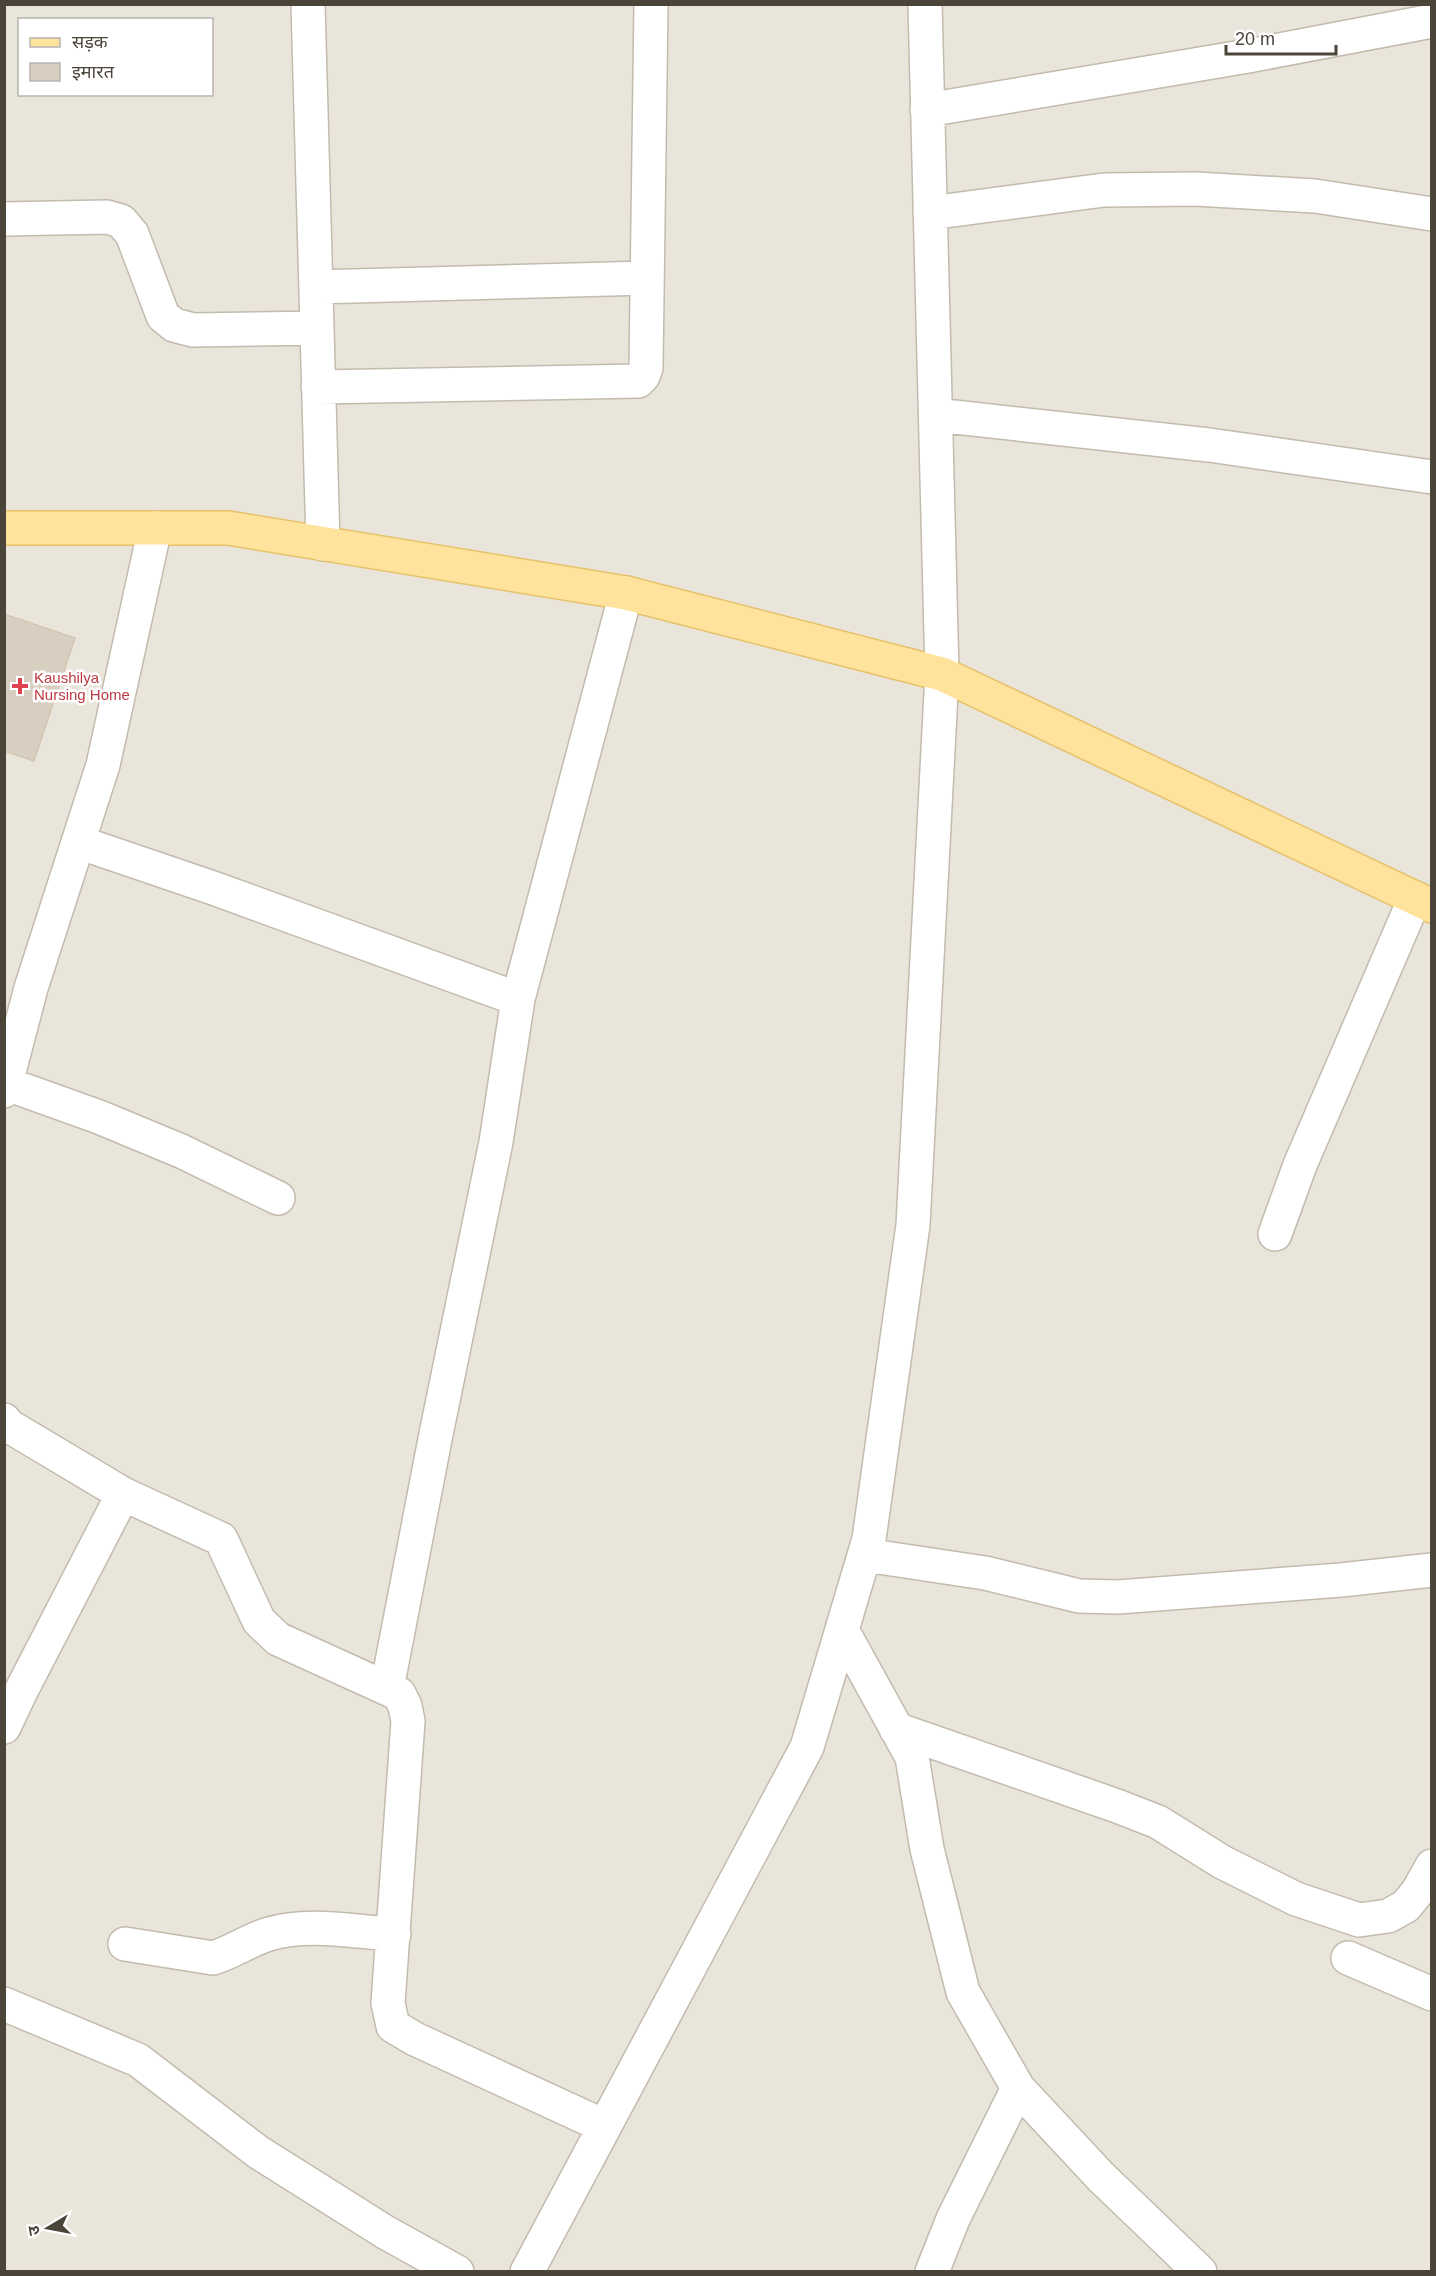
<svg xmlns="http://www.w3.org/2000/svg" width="1436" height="2276" viewBox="0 0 1436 2276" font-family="Helvetica,'Noto Sans Devanagari',sans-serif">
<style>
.residential{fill:#eae5da;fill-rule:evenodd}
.building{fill:#d8cfc1;stroke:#d3c7b4;stroke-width:1.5}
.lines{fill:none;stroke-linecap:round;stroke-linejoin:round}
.minor-casing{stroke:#c2bbae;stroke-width:36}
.major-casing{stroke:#e6c16a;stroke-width:36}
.minor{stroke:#fff;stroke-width:33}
.major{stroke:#ffe39c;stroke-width:33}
.health-dot{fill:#e0444e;stroke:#fff;stroke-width:2}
.labels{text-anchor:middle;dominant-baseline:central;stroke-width:5;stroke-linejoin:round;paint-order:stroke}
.health-label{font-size:15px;fill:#be3a42;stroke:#fff;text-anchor:start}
</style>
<rect width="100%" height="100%" fill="#f6f3ec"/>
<path class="residential" d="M5,5H1431V2271H5ZM20,20H212V94H20Z"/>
<path class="building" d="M4,614L75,638L34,761L4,751Z"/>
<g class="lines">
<g class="minor-casing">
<path id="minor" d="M308,4L323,544
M927,110L1248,56L1432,21
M930,213L1104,190L1196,189L1315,196L1432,214
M4,219L107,217L121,221L132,234L163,316L174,325L193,330L317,328
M316,287L647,278
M318,387L638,381L643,376L646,368L651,4
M936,415L1209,445L1432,477
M78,842L216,889L518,999
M7,1084L99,1117L181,1151L278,1198
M4,1091L31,988L103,765L155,528
M1275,1234L1300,1165L1415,898
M4,1420L9,1426L123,1494L20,1693L4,1727
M123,1494L221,1539L259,1621L278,1639L399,1694L405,1706L408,1721L388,2003L393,2026L415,2039L604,2126
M865,1555L985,1573L1079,1596L1118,1597L1341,1580L1432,1570
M842,1630L912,1757L927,1849L963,1992L1018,2088L1101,2177L1200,2272
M387,1688L436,1434L496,1142L518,999L626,593
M896,1729L1117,1806L1158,1822L1222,1862L1296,1899L1359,1920L1388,1916L1406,1906L1418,1891L1432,1866
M125,1944L213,1958C233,1952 249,1940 269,1934C308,1922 354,1932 394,1934
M1348,1958L1432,1994
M4,2004L138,2060L258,2152L385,2232L457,2272
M527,2272L807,1747L869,1539L913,1225L942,674L925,4
M932,2272L953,2219L1018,2088"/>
</g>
<g class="major-casing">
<path id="major" d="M4,528H228L626,593L942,674L1432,906"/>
</g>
<use href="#minor" class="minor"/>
<use href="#major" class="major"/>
</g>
<path class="health-dot" d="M17 677h6v6h6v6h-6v6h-6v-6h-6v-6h6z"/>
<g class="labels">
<g class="health-label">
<text x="34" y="677">Kaushilya<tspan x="34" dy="17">Nursing Home</tspan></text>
</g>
</g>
<rect width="1436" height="2276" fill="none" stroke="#4b4439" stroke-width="12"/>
<rect x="18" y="18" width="195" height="78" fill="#ffffff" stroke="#b7b4b0" stroke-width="1.5"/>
<rect x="30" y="38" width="30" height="9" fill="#ffe39c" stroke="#b7b4b0" stroke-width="1.5"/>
<text x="72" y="48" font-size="18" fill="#4b4439">सड़क</text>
<rect x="30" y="63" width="30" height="18" fill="#d8cfc1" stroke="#b7b4b0" stroke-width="1.5"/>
<text x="72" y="78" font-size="18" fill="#4b4439">इमारत</text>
<g transform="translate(48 2228) rotate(260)" stroke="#ffffff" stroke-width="4.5" paint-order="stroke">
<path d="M0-4.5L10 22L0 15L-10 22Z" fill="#4b4439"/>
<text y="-9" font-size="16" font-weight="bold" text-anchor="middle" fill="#4b4439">उ</text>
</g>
<path d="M1226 45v9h110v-9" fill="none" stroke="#4b4439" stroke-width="3"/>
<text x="1235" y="45" font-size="18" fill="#4b4439" stroke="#ffffff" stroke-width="4.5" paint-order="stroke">20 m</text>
</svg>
